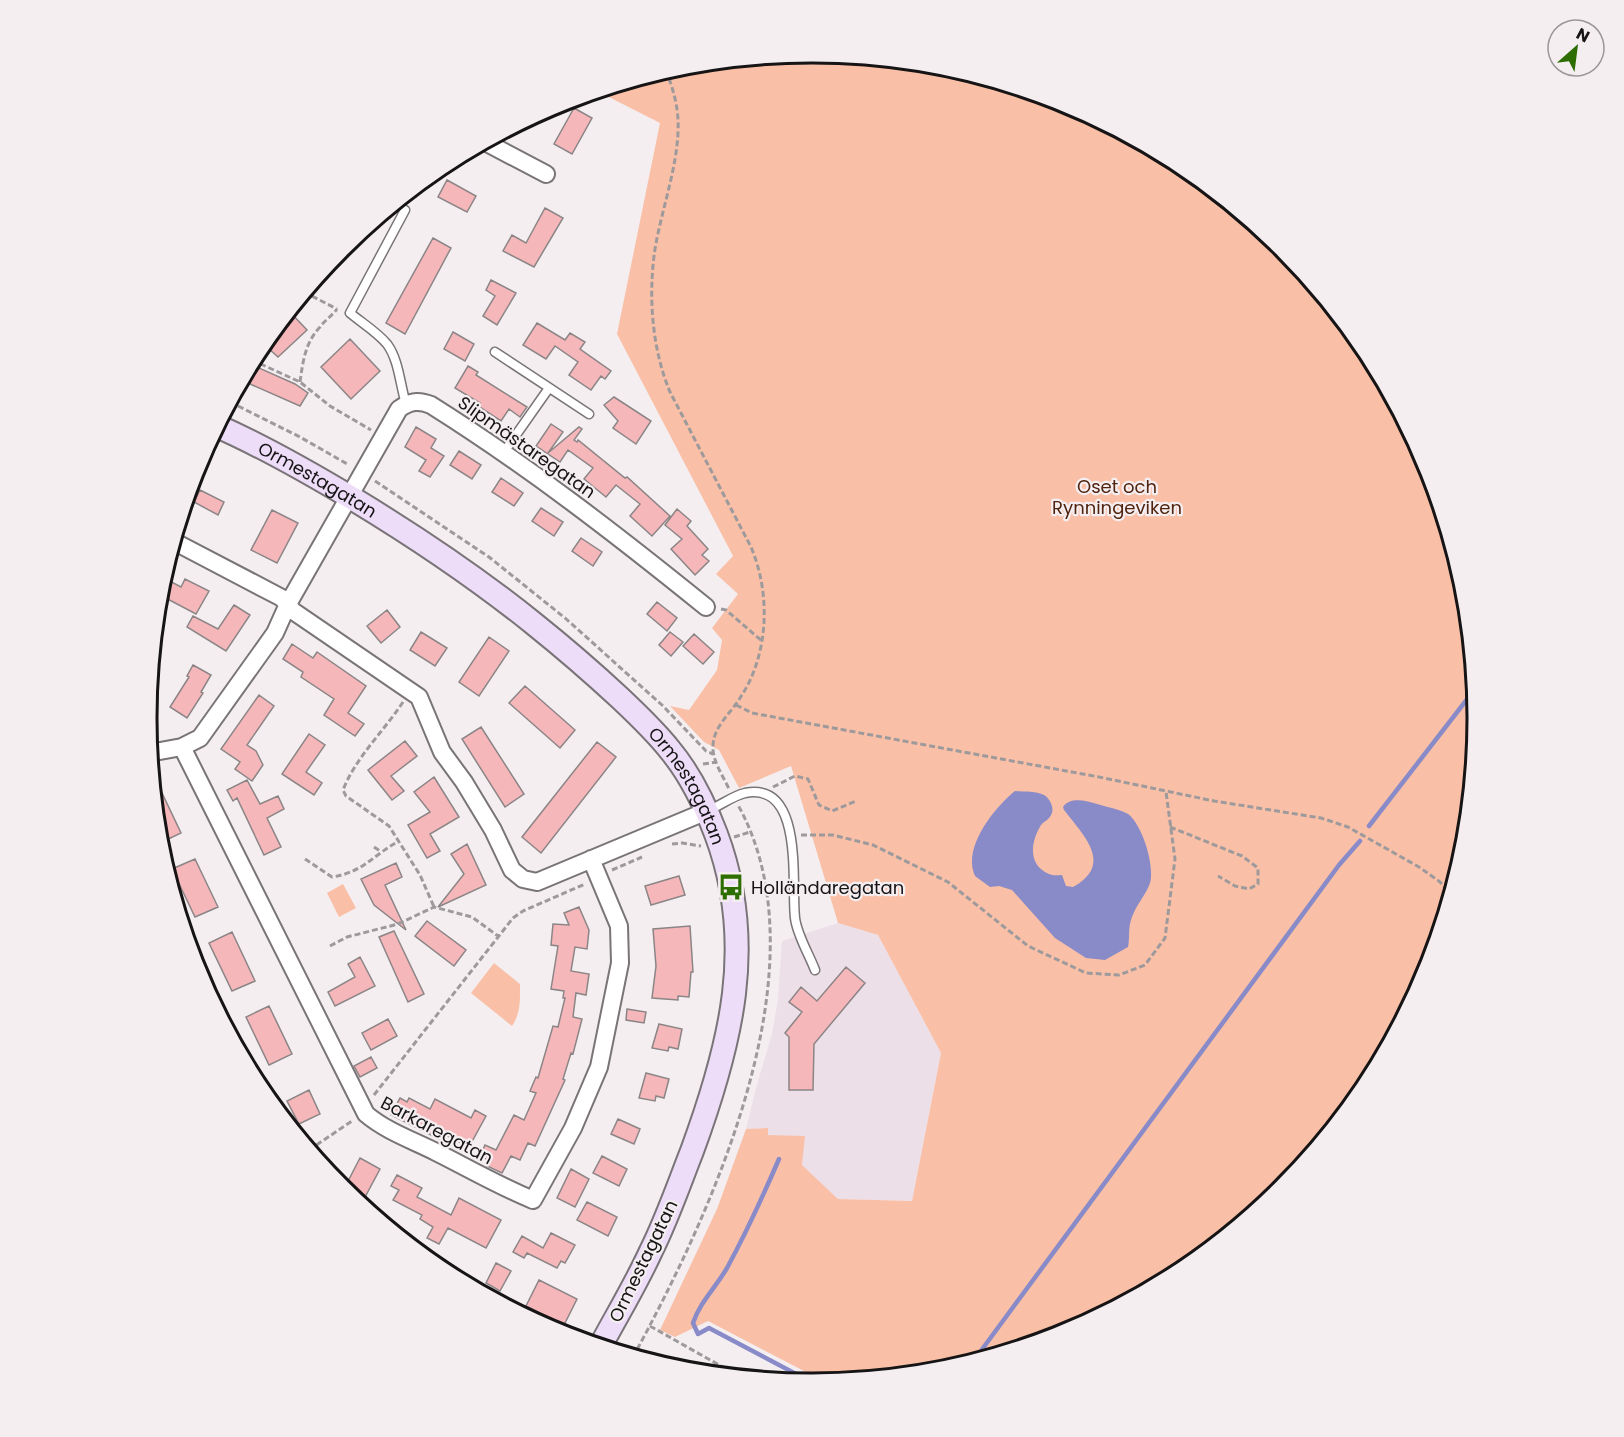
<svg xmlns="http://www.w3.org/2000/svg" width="1624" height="1437" viewBox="0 0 1624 1437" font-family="Poppins,sans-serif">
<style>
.built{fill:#eddfe7}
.green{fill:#f9c0a7}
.water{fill:#898ac8}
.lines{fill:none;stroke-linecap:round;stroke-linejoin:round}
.stream{stroke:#898ac8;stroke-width:4.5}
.building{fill:#f6b7bb;stroke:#8b8586;stroke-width:1.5}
.lane-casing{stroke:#797477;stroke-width:11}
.street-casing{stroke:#797477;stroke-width:20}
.secondary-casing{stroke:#797477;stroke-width:26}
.path{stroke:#9e9a9c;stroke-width:3;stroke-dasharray:6 3;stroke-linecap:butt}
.lane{stroke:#fff;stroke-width:8}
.street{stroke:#fff;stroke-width:16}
.secondary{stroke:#eeddf8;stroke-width:22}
.labels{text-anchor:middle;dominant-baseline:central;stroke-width:4.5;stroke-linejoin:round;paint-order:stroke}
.street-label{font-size:18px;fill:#161415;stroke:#f4eef1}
.park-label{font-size:18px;fill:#50240f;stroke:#f4eef1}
.poi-label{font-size:18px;fill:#161415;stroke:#f4eef1;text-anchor:start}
.rim{fill:none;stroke:#161415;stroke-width:3}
</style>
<rect width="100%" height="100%" fill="#f4eef1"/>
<path class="built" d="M838,923L878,935L941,1053L912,1201L838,1199L768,1135L767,1128L746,1129L756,1088L772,1034L778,999L782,941Z"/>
<path class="green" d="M812,53L942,65L1067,103L1182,165L1283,248L1366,349L1427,464L1465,589L1478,719L1465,849L1427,974L1366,1089L1283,1190L1182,1272L1067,1334L942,1372L827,1383L708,1321L675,1337L660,1330L717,1209L746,1129L768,1128V1135L805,1136L802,1165L838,1199L912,1201L941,1053L878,935L838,923L791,766L739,788L719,750L704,742L670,706L689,710L717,670L722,640L712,628L738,594L716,574L733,556L617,334L660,123L597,91L682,65Z
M343,884L356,908L339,917L327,893Z
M494,963L520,984C520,999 521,1013 512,1026L471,993Z"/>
<path class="water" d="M1015,791C1024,792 1036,791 1044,795C1050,798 1055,809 1051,815C1049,820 1044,821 1041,825C1031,841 1027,865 1049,874C1053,876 1058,875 1062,875L1066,886L1073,887C1114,864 1084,836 1064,810L1063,807C1070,796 1087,801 1097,804C1107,807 1119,809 1128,814C1142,824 1155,866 1150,883C1146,895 1135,906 1131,920C1128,929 1130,938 1128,947L1105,960L1086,958L1055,938L1012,890L999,886L990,887L975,876C962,848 994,808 1015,791Z"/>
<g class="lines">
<path class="stream" d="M1369,826L1475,689
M779,1159C763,1196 746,1233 727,1268C716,1287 700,1302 693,1323L698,1334L709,1328L815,1384
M972,1363L1339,865L1360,841"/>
</g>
<path class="building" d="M574,108L592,118L572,154L554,144Z
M447,180L476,196L467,212L438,197Z
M545,208L563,218L534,267L503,251L512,235L526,243Z
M433,238L451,248L405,334L386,323Z
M491,280L516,293L497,325L483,316L495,296L486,290Z
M289,311L307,330L278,357L267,347L282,333L276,327Z
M537,323L565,340L570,333L585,342L580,349L611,371L605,379L601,376L591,390L569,375L578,362L555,346L546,359L523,345Z
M453,332L474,344L465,361L444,349Z
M350,339L380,371L351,399L321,367Z
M250,364L295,384L308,393L300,406L241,380Z
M468,366L478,372L476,375L527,407L520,417L509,409L501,421L478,406L480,403L455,388Z
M614,397L651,421L636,444L613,428L618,421L604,405Z
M551,424L563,432L548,453L579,427L582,429L574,440L577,442L578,440L625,478L627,477L670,516L652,536L630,516L640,504L616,485L606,497L584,479L593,468L568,450L560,462L536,446Z
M416,427L436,439L431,448L444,456L430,477L419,471L426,460L405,447Z
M459,451L481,465L472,479L450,465Z
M501,478L523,493L514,506L492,492Z
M200,490L224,502L218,515L194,502Z
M541,508L563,522L554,536L532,521Z
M677,509L691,521L687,526L708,549L702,555L709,561L695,575L671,549L682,539L665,525Z
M272,510L298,523L277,563L251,550Z
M581,538L602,552L593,566L572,551Z
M162,577L181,587L185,579L209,591L196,614L158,594Z
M657,602L677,618L667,631L647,614Z
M234,605L250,615L226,651L187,627L193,616L218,629Z
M387,610L400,627L381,643L367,626Z
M421,632L447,648L435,666L410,650Z
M670,632L683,642L671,656L659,645Z
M694,634L714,652L703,664L683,646Z
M489,637L509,651L479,696L459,682Z
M292,644L313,658L317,652L366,686L348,713L364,724L355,736L324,715L334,699L301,677L303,672L283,659Z
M193,665L211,675L201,692L203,693L187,718L170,707L189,677L187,676Z
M525,686L575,730L560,748L509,703Z
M259,695L274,706L247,745L256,751L263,765L252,781L235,769L240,762L221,749Z
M481,727L524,794L505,807L462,739Z
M309,734L325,745L306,772L322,783L314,795L282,774Z
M405,741L417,756L391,776L404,791L392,800L368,770Z
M597,742L616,757L541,853L522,837Z
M153,774L181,833L158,844L152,775Z
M434,777L459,817L430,834L440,851L427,858L408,825L430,812L414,792Z
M247,780L260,804L278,796L284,809L267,818L281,847L264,855L237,798L233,801L227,790Z
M467,844L486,885L438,907L464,874L451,854Z
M195,859L218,907L195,917L172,869Z
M396,863L402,877L385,885L406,930L374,905L361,879Z
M679,876L685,895L651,905L645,886Z
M579,907L589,930L587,949L575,947L571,971L589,974L586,995L576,993L573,1017L582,1019L573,1054L571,1053L563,1079L565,1080L535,1146L528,1143L520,1160L511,1156L502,1173L487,1166L490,1161L480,1156L485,1145L496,1150L514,1115L524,1120L536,1093L530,1091L536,1077L538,1078L553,1026L558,1027L565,998H563L564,991L551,989L558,946L551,945L553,924L569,925L564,913Z
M427,921L466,950L454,966L415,936Z
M690,926L693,972H691L689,997L678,996V1000L652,998L656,966L653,929Z
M394,931L424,994L408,1002L379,937Z
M232,932L255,981L232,991L209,943Z
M360,957L375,986L335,1006L328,992L355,977L348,964Z
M846,967L865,983L814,1044L813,1090H789V1037L785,1033L802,1012L789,1002L801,987L817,1001Z
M269,1006L292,1054L269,1065L246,1017Z
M627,1009L646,1012L644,1023L626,1020Z
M388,1019L397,1036L371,1050L362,1033Z
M659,1024L682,1029L678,1049L669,1047L668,1051L652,1048Z
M371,1057L377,1068L360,1077L354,1066Z
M646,1073L669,1079L664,1098L656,1096L655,1101L639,1098Z
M309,1090L320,1114L299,1124L287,1101Z
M400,1098L407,1102L409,1098L430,1109L435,1099L471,1118L475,1110L486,1116L469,1147L442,1133L439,1139L391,1115Z
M618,1119L640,1129L634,1144L611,1134Z
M602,1156L627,1169L619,1186L593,1173Z
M360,1158L380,1169L364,1199L344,1189Z
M571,1169L589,1179L575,1207L557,1198Z
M397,1175L422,1188L417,1197L451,1215L459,1198L501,1220L486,1248L448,1228L439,1244L427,1238L433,1227L420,1219L422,1215L393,1200L399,1190L391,1186Z
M587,1202L617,1217L608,1236L577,1220Z
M551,1233L575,1245L565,1263L561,1261L557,1268L527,1253L524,1258L513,1252L522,1236L543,1248Z
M496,1263L511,1271L500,1291L486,1283Z
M539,1280L577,1299L564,1325L526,1306Z"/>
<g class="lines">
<g class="lane-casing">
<path id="lane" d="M405,210L350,313C362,323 377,332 387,344C399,360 400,385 406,404
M495,352L589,414
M504,452L549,388
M707,811C720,806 732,796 745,793C805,781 791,885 795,918C797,935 809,954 815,970"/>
</g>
<g class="street-casing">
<path id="street" d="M485,142L546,174
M173,541L282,598L293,611L419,697L442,752L464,782L493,830L512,870L523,879L537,882L707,811
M182,747L366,1114C386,1131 412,1140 436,1152C468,1168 499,1186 533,1200L573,1128L599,1067L620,963L619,926L591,859
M149,753L182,747L200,738L275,633L288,604L399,409C410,401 419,400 431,405C528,466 617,535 706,607"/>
</g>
<g class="secondary-casing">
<g id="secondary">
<path id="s1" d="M217,426C265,447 310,473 355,500C416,537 477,578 533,623C563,647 592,672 620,698C637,714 655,731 670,750C690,774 705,805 716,834C757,943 731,1045 692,1151C679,1184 667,1219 651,1251C636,1284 617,1315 600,1347"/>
</g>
</g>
<path class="path" d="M666,70C672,86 677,102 678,119C680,161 662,207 655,249C648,296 652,349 670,392L751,547C771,594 769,655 740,698C731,713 713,727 713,746C712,760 723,776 729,789
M304,292L337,309
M252,360L300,382L330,406L371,430
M300,382C303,361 305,343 320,327C325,320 332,316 337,309
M230,402L300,437L349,465
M375,481L489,557L565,618L662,705L706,751L713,754
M721,609L726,610L762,641
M403,702C384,731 356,757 343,790L346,796L389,826L420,875L434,907
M736,705L752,713L1099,777L1214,801L1321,818L1348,827L1419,867L1440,882L1451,895
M703,764L717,762
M773,787L795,776L808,779L819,805L832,811L856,801
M1170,827L1242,856L1258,868V884L1249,889L1235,886L1218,876
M801,835H833L873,845L948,882L1028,946L1086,973L1119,975L1145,965L1165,938L1175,859L1166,792
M734,837L750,832
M672,844L682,843L701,846
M374,847L380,851
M305,859L332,877C364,872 373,855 399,841
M612,870L642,857
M330,946L347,937L398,924L434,907L472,917L498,936
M374,1095L513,918L523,911L585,884
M309,1150L352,1121
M650,1326L742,1378
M633,1357C712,1212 827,965 738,805"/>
<use href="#lane" class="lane"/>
<use href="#street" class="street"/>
<use href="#secondary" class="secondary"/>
</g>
<defs>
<g id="bus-bare" transform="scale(2.07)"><path d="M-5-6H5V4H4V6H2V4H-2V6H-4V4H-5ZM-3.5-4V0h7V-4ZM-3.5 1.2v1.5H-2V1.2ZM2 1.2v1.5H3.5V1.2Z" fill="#2e6d00" stroke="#f4eef1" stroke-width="2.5" paint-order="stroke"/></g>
</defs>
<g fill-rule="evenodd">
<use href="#bus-bare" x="731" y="887"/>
</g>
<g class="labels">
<g class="street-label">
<text transform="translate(527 447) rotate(35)">Slipmästaregatan</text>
<text stroke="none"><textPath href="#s1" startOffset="114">Ormestagatan</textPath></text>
<text stroke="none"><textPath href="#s1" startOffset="600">Ormestagatan</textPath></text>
<text transform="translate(437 1130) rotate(28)">Barkaregatan</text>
<text transform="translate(643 1261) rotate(-64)">Ormestagatan</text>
</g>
<g class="park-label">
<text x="1117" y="486">Oset och<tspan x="1117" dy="21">Rynningeviken</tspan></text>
</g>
<g class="poi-label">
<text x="751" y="887">Holländaregatan</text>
</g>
</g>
<path d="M0 0H1624V1437H0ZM157 718a655 655 0 1 1 1310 0a655 655 0 1 1-1310 0Z" fill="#f4eef1" fill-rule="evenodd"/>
<path class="rim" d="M157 718a655 655 0 1 1 1310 0a655 655 0 1 1-1310 0Z"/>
<g transform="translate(1576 48) rotate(28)"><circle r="28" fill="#f4eef1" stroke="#9b9799" stroke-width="1.5"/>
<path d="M0-4.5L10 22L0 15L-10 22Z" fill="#2e6d00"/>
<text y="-9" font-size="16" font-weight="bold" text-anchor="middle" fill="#161415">N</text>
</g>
</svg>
